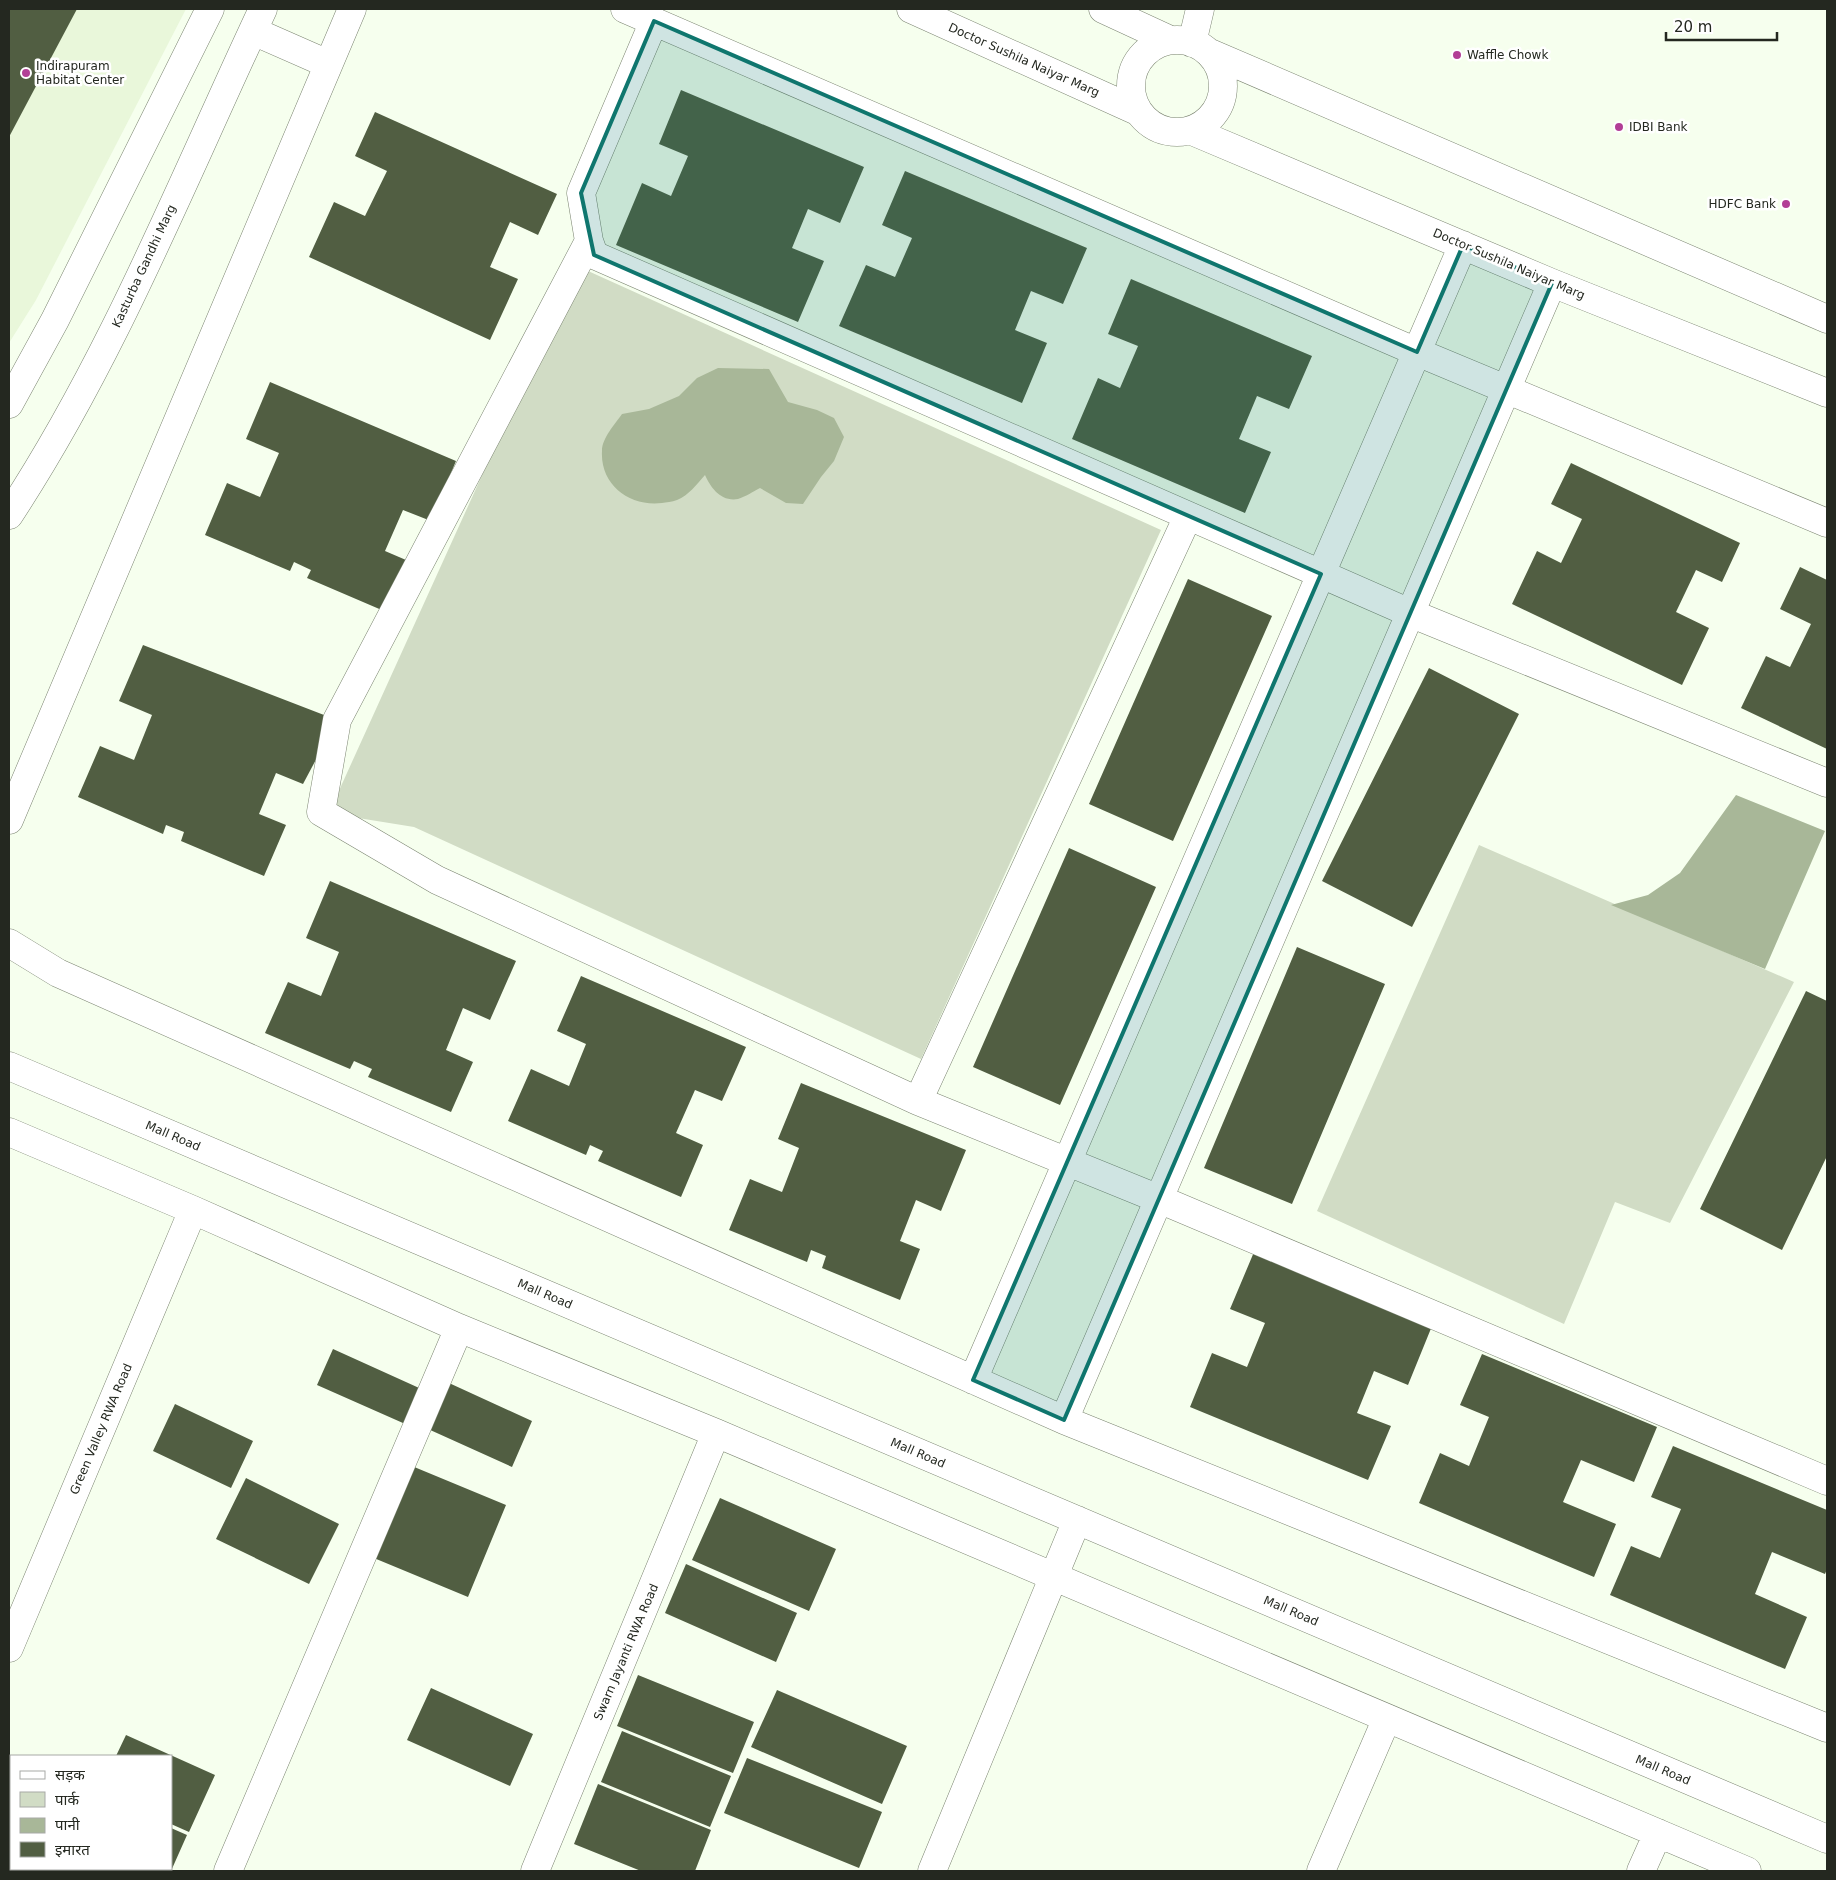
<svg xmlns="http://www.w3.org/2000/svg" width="1836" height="1880" viewBox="0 0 1836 1880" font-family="'DejaVu Sans','Noto Sans Devanagari',sans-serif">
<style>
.built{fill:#e9f7da}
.green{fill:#d1dcc5}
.water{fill:#a8b798}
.building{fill:#515e42}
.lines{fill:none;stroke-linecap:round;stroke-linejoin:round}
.minor-casing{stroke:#7b8471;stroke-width:29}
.minor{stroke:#fff;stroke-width:28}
.marked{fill:#0f766e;fill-opacity:0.2;stroke:#0f766e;stroke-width:4;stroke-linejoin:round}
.poi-dot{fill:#b23e96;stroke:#fff;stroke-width:2}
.labels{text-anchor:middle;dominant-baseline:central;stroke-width:5;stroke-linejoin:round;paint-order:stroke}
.poi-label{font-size:12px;fill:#242820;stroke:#fff;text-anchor:start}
.street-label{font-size:12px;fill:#242820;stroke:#fff}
</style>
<rect width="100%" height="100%" fill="#f6ffee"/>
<path class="built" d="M9,9H186L36,300L9,343Z"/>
<path class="green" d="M577,266L1161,530L921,1059L414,827L321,812L337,795Z
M1479,845L1794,982L1670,1223L1615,1202L1564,1324L1317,1211Z"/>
<path class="water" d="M718,368L769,369L788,402L817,410L834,418L844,437L834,461L821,477L803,504L786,503L760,488C754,491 745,497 738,499C721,502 711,488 705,475C696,485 689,495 677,500C672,502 666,502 662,503C630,507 600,485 602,451C602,438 615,424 622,414L649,409L679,396L697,378Z
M1736,795L1825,831L1765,969L1611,905L1648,895L1680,873Z"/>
<path class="building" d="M9,9H77L9,137Z
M681,90L864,167L840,223L808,209L792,248L824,261L798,322L616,245L642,183L671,196L688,156L659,144Z
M375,112L557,194L538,235L510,222L490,267L518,279L490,340L309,257L334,202L365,216L387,171L355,156Z
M905,171L1087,248L1063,304L1031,291L1015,330L1047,343L1022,403L839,326L866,265L895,277L912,238L882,225Z
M1131,279L1312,356L1289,409L1257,396L1239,439L1271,452L1245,513L1072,439L1098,378L1120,388L1138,346L1108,334Z
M270,382L456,461L431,521L403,510L385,551L413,563L391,614L307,578L311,570L294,562L290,571L205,535L227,483L260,497L279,453L246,439Z
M1571,463L1740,543L1722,582L1696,570L1676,612L1709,628L1682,685L1512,604L1537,551L1561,563L1582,519L1551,504Z
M1800,567L1827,580V749L1741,708L1766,656L1790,667L1811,624L1780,609Z
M1188,579L1272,616L1173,841L1089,804Z
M143,645L337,720L303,784L276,773L259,814L286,825L264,876L181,841L184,832L166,825L163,834L78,797L100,746L134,760L152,715L119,701Z
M1429,668L1519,714L1412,927L1322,881Z
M1069,848L1156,887L1060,1105L973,1067Z
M330,881L516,961L490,1020L463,1008L446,1050L473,1062L451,1112L368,1077L372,1069L354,1061L350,1069L265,1033L288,982L321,996L339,952L306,938Z
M1297,947L1385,984L1292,1204L1204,1168Z
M581,976L746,1047L722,1101L695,1090L676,1133L703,1145L681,1197L598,1161L603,1151L590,1145L586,1155L508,1121L531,1069L569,1086L586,1044L557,1031Z
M1806,991L1827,1001V1156L1782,1250L1700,1209Z
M801,1083L966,1150L941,1211L916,1200L900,1241L920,1249L900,1300L822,1268L826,1256L811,1250L807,1262L729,1230L750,1179L782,1192L799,1148L778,1139Z
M1254,1252L1432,1326L1408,1385L1374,1371L1357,1413L1391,1426L1368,1480L1190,1407L1212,1353L1247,1367L1265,1323L1230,1309Z
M333,1349L428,1392L412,1427L317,1385Z
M1482,1354L1657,1427L1634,1482L1581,1460L1563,1502L1616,1524L1594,1577L1419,1503L1440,1453L1469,1466L1489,1417L1460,1405Z
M449,1383L532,1421L512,1467L428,1429Z
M175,1404L253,1441L231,1488L153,1451Z
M1673,1446L1827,1510V1569L1825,1574L1772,1552L1755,1594L1807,1617L1785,1669L1610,1595L1631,1546L1660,1558L1681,1509L1651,1497Z
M407,1464L506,1505L468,1597L369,1556Z
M246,1478L339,1524L309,1584L216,1539Z
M720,1498L836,1549L809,1611L692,1560Z
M686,1564L797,1613L776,1662L665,1613Z
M638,1675L754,1722L733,1773L617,1726Z
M431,1688L533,1734L510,1786L407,1740Z
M777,1690L907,1746L882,1804L751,1747Z
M622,1731L731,1776L710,1827L601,1782Z
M126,1735L215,1775L189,1832L171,1824V1756H116Z
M747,1758L882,1812L859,1868L724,1813Z
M598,1784L711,1830L695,1871H641L574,1844Z
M171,1828L187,1835L171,1871H115L109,1869H171Z"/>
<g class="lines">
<g class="minor-casing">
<path id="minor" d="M625,9L1417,352L1827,523
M911,9L1137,111
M1103,9L1170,40
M654,21L581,193L589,241L594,255L1410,613L1827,783
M253,31L328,64
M1131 86a46 46 0 1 1 92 0a46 46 0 1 1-92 0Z
M1192,43L1200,9
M1208,52L1827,319
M1192,131L1552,283L1827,393
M589,241L337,720L321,812L437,880L918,1101L1159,1199L1827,1481
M9,404L55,320L210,9
M9,515C113,357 183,179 263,9
M9,820L352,9
M9,943L58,973L1064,1420L1827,1728
M9,1066L1827,1839
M918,1101L1188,516
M9,1132L193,1210L459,1328L716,1433L1747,1871
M973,1380L1463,245
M1064,1420L1552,283
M9,1648L193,1210
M228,1871L459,1328
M535,1871L716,1433
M932,1871L1077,1520
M1321,1871L1387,1718
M1641,1871L1658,1833"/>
</g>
<use href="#minor" class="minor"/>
</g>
<path class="marked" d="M654,21L1417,352L1463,245L1552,283L1064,1420L973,1380L1321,574L594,255L581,193Z"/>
<g class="poi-dot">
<circle cx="1457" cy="55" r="5"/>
<circle cx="26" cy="73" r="5"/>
<circle cx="1619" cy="127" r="5"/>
<circle cx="1786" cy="204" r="5"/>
</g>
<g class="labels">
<g class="poi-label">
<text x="1467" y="55">Waffle Chowk</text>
<text x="36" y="66">Indirapuram<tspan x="36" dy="14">Habitat Center</tspan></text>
<text x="1629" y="127">IDBI Bank</text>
<text x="1776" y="204" text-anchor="end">HDFC Bank</text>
</g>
<g class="street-label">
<text transform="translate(1024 60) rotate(24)">Doctor Sushila Naiyar Marg</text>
<text transform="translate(1509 264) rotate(23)">Doctor Sushila Naiyar Marg</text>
<text transform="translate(144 266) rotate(-65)">Kasturba Gandhi Marg</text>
<text transform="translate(173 1136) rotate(23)">Mall Road</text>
<text transform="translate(545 1294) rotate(23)">Mall Road</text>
<text transform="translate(101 1429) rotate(-67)">Green Valley RWA Road</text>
<text transform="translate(918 1453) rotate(23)">Mall Road</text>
<text transform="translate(1291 1611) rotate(23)">Mall Road</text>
<text transform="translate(626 1652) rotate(-67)">Swarn Jayanti RWA Road</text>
<text transform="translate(1663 1770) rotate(23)">Mall Road</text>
</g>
</g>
<rect width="1836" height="1880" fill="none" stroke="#242820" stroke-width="20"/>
<rect x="10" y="1755" width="162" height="115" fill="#ffffff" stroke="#a7a9a6"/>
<rect x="20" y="1771" width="25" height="8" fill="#ffffff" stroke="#a7a9a6"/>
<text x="55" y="1780" font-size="15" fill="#242820">सड़क</text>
<rect x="20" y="1792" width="25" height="15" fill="#d1dcc5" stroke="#a7a9a6"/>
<text x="55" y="1805" font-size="15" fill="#242820">पार्क</text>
<rect x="20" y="1818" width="25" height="15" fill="#a8b798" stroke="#a7a9a6"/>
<text x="55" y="1830" font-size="15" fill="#242820">पानी</text>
<rect x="20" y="1842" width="25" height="15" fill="#515e42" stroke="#a7a9a6"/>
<text x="55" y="1855" font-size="15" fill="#242820">इमारत</text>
<path d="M1666 32v8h111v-8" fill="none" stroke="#242820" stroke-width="2.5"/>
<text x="1674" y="32" font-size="15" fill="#242820" stroke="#ffffff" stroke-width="4" paint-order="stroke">20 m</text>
</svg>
